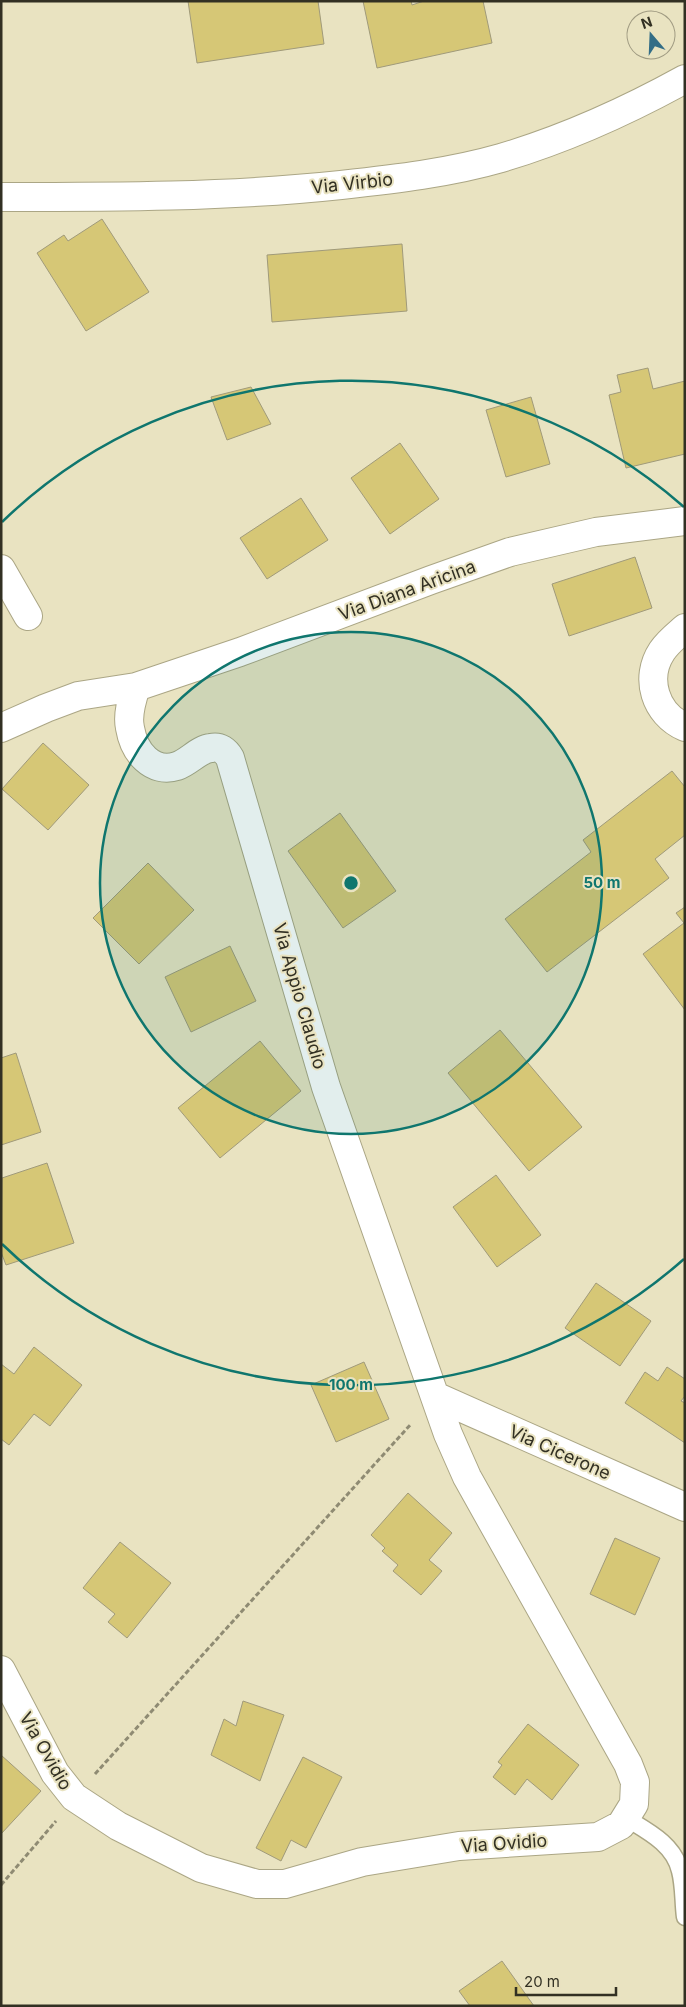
<svg xmlns="http://www.w3.org/2000/svg" width="686" height="2007" viewBox="0 0 686 2007" font-family="Inter,sans-serif">
<style>
.building{fill:#d6c776;stroke:#a09a7a}
.lines{fill:none;stroke-linecap:round;stroke-linejoin:round}
.lane-casing{stroke:#aba685;stroke-width:19}
.street-casing{stroke:#aba685;stroke-width:30}
.path{stroke:#8f8b73;stroke-width:3;stroke-dasharray:5 2.5;stroke-linecap:butt}
.lane{stroke:#fff;stroke-width:16}
.street{stroke:#fff;stroke-width:28}
.ring{fill:none;stroke:#0f766e;stroke-width:2.5}
.labels{text-anchor:middle;dominant-baseline:central;stroke-width:4;stroke-linejoin:round;paint-order:stroke}
.street-label{font-size:18px;fill:#323023;stroke:#e9e3c1}
.centre{fill:#0f766e;stroke:#e9e3c1;stroke-width:2.5}
.ring-label{font-size:15px;text-anchor:middle;font-weight:bold;fill:#0f766e;stroke:#e9e3c1;stroke-width:4;stroke-linejoin:round;paint-order:stroke}
</style>
<rect width="100%" height="100%" fill="#e9e3c1"/>
<path class="building" d="M188,1H318L324,44L197,63Z
M363,1H411L412,5L424,1H483L492,43L377,68Z
M102,219L149,292L86,331L37,253L64,235L68,241Z
M402,244L407,311L272,322L267,255Z
M648,368L653,389L685,381V454L626,468L609,395L621,392L617,375Z
M251,387L271,424L227,440L211,397Z
M531,397L550,464L506,477L486,410Z
M400,443L439,499L390,534L351,478Z
M301,498L328,540L267,579L240,538Z
M635,557L652,608L569,636L552,584Z
M43,743L89,785L48,830L2,789Z
M672,771L685,787V835L655,859L669,878L547,972L505,919L591,852L583,840Z
M340,813L396,891L343,928L288,851Z
M148,863L194,910L139,964L93,918Z
M685,907V1010L643,954L684,923L676,913Z
M230,946L256,1001L191,1032L165,977Z
M500,1030L582,1127L529,1171L448,1073Z
M260,1041L301,1091L220,1158L178,1108Z
M16,1053L41,1132L1,1145V1058Z
M47,1163L74,1243L6,1265L1,1252L2,1178Z
M496,1175L541,1235L497,1267L453,1207Z
M596,1283L651,1321L620,1366L565,1328Z
M34,1347L82,1385L50,1426L34,1414L9,1445L1,1439V1364L14,1374Z
M364,1362L389,1419L336,1442L311,1385Z
M667,1367L685,1379V1396L681,1401L685,1403V1443L625,1403L645,1372L658,1381Z
M408,1493L452,1533L429,1560L442,1571L421,1595L393,1571L398,1565L382,1551L385,1548L371,1535Z
M615,1538L660,1558L635,1615L590,1594Z
M120,1542L171,1583L127,1638L108,1622L115,1614L83,1588Z
M243,1701L284,1715L260,1781L211,1755L224,1719L236,1726Z
M528,1724L579,1765L552,1800L527,1779L515,1795L493,1777L502,1765L498,1762Z
M1,1755L41,1791L1,1834Z
M303,1757L342,1777L306,1848L291,1840L281,1861L256,1848Z
M502,1961L534,2006H470L459,1991Z"/>
<g class="lines">
<g class="lane-casing">
<path id="lane" d="M626,1818C647,1831 674,1844 680,1871C684,1886 683,1902 685,1917"/>
</g>
<g class="street-casing">
<path id="street" d="M1,197C115,197 228,197 341,185C395,179 449,173 501,158C565,139 627,111 685,79
M1,569L28,616
M685,628C677,635 668,642 662,651C644,678 655,714 685,727
M1,728L46,708L78,696L136,687L240,652L431,580L510,552L596,532L685,521
M435,1396L685,1507
M1,1670L55,1773L74,1797L118,1826L201,1868L257,1884H285L362,1862L459,1846L598,1837L621,1825L634,1804L635,1782L628,1764L467,1477L448,1434L326,1087L230,758C226,751 220,746 211,748C199,749 189,762 177,766C152,774 134,752 130,728C127,715 132,699 136,687"/>
</g>
<path class="path" d="M95,1774L411,1424
M1,1885L56,1821"/>
<use href="#lane" class="lane"/>
<use href="#street" class="street"/>
</g>
<circle cx="351" cy="883" r="251" fill="#0f766e" fill-opacity=".12"/>
<g class="ring">
<circle cx="351" cy="883" r="251"/>
<path d="M684 1259A502 502 0 0 1 2 1244M2 522A502 502 0 0 1 684 507"/>
</g>
<g class="labels">
<g class="street-label">
<text transform="translate(352 183) rotate(-6)">Via Virbio</text>
<text transform="translate(407 590) rotate(-20)">Via Diana Aricina</text>
<text transform="translate(300 996) rotate(74)">Via Appio Claudio</text>
<text transform="translate(560 1452) rotate(24)">Via Cicerone</text>
<text transform="translate(46 1751) rotate(60)">Via Ovidio</text>
<text transform="translate(504 1843) rotate(-4)">Via Ovidio</text>
</g>
</g>
<circle cx="351" cy="883" r="8" class="centre"/>
<g class="ring-label">
<text x="602" y="888">50 m</text>
<text x="351" y="1390">100 m</text>
</g>
<rect width="686" height="2007" fill="none" stroke="#323023" stroke-width="5"/>
<g transform="translate(651 35) rotate(341)"><circle r="24" fill="#e9e3c1" stroke="#a09b82"/>
<path d="M0-4L9 19L0 12L-9 19Z" fill="#336d86"/>
<text y="-8" font-size="14" font-weight="bold" text-anchor="middle" fill="#323023">N</text>
</g>
<path d="M516 1987v8h100v-8" fill="none" stroke="#323023" stroke-width="2.5"/>
<text x="524" y="1987" font-size="15" fill="#323023" stroke="#e9e3c1" stroke-width="4" paint-order="stroke">20 m</text>
</svg>
